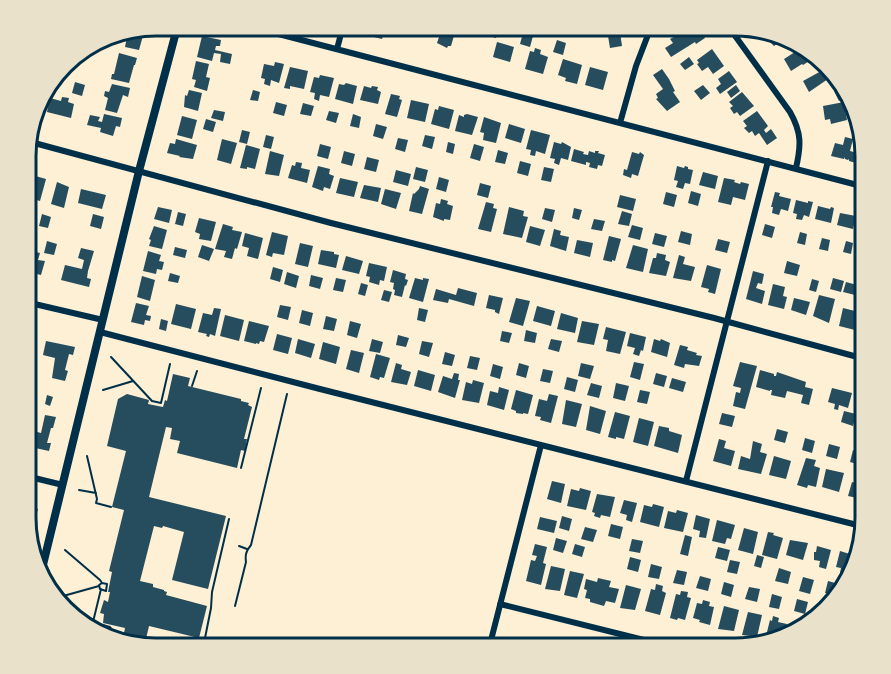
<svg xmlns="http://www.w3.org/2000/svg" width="891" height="674" viewBox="0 0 891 674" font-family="'PT Sans Narrow',sans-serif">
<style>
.building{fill:#264d5e}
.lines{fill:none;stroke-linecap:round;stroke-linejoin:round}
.path{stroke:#003049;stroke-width:2}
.minor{stroke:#003049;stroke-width:6}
.tertiary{stroke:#003049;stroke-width:8}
.rim{fill:none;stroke:#003049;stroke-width:3}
</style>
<rect width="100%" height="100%" fill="#fdf0d5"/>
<path class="building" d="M694,26H699L705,38L696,44L695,42L671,57L665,48L673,43L670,39L681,33L682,34Z
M608,27H625L626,31L620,32L622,46L610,48L608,36L612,35L611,30H609Z
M499,28L496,38L485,35L487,29Z
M425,29H456L451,46H448L447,48L437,43L440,34Z
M372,30H385L382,39L370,36Z
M128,32H144L139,50L125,47Z
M523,33L533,36L530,47L520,44Z
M202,36L221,40L220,46H216L215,50L232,54L230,64L220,62L221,54L214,53L212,61L197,57Z
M767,36L781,41L774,46L765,37Z
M557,40L566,43L563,55L553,52Z
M497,42L514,47L510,62L493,57Z
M535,48L541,50L540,54L548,57L543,74L525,69L530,51L534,52Z
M712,49L724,66L713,74L708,67L702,71L697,64L699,63L697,60Z
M802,50L811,54L814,58L803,65L802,64L791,71L784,59L795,52L796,54Z
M119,53L137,58L135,65H134L129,83L111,79L112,74H114Z
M689,57L694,64L685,70L680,64Z
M563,59L582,65L577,84L565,81L566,78L558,75Z
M196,61L209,64L206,77L210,78L207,91L194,87L196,80L192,79Z
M275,62L284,64L279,83L271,80L270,86L264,84L265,79L261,78L264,64L274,66Z
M290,67L308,71L304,89L290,86V89L284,88Z
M590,67L608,72L603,90L585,85Z
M662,69L669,79L675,91L673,92L680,102L667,111L656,99L658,98L656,94L663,89L653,75Z
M823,70L828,79L809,92L803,81Z
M729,71L737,82L720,94L716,88L721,84L718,79Z
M320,75L334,78L329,97L320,95L319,101L314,99L315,93L310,92L314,77L319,78Z
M75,82L85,85L82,96L72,93Z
M346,83L357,86L353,104L335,99L339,84L344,85Z
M112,84L130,88L128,97L123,95L117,113L105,110L108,98L104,96L105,91L109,92Z
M703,85L710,93L701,100L694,91Z
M736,85L740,91L731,98L727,92Z
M364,86L371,88L372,86L378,87L377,90L381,92L378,104L360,100Z
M843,86L849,96L839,101L834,91Z
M189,90L202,93L198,111L184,107L185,95L187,96Z
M253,90L260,92L258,101L250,100Z
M742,92L754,106L740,116L737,112L734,114L730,108L733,106L729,102Z
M391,94L400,96L399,99L402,100L397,117L385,114Z
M62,97L69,98L68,102L74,104L71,118L47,112L50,98L61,101Z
M411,100L429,104L425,122L407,118Z
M276,102L287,105L284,116L273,113Z
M844,102L847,120L831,124L830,119L825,120L823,106Z
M303,103L314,106L311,116L300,114Z
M439,106L454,110L449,129L431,124L435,109L438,110Z
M214,110L225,112L223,121L211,118Z
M329,111L339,113L336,123L326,120Z
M757,111L768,126L764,130L766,133L771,129L777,138L767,145L759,133L755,136L752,131L749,133L744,128L747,126L743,121Z
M104,114L122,118L120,127L116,126L113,136L100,132L101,128L87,125L90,115L100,117L98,121L102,122Z
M353,114L361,117L359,128L350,126Z
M467,114L478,117L472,135L455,131L459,115L464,117V115Z
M182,116L197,120L192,139L177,135Z
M484,117L501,123L496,143L483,140L484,133L480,132Z
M206,119L216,122L213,132L203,129Z
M376,124L387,127L383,139L373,136Z
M509,124L525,129L521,143L505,138Z
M242,130L250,132L247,144L239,142Z
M531,130L550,135L545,154L536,151L535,156L530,155L531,150L526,149Z
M266,135L274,137L271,149L263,147Z
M425,135L435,137L432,149L422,146Z
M845,137L853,139L850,151L865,155L863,165L849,161V159L848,160L845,159L844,157V159L831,156L835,143L843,145Z
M398,138L408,140L405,152L395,149Z
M176,139L197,145L193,159L179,157L180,156L167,153L170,143L175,144Z
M222,139L237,143L231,164L217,160Z
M448,142L455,144L453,154L446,152Z
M554,142L561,144L562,142L571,147L568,160L561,158L559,165L554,163L555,159L550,158Z
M320,144L331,147L328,159L317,156Z
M474,144L484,147L480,161L470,158Z
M246,145L260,149L255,169L247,167V169L240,168Z
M574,149L584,152L583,154L588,155L589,151L595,153V151H599L598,153L605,155L602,166L598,165L597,169L589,167L590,163L586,162V165L571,161Z
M498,150L508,153L505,164L495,162Z
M270,151L284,155L279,176L265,174Z
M344,151L355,154L352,166L341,163Z
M632,152L639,154L640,152L644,155L638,176L632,174L631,178L623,175L624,169L627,170Z
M367,157L379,160L376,172L364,169Z
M520,161L531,164L528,176L517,173Z
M296,162L302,163L301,168L310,170L307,183L288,178L292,165L295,166Z
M318,166L330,169L329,174L334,176L330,189L324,187L323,191L312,187Z
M677,166L684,168L685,166L688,167V169L693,170L690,184L685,183L683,189L676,187L678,181L674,180Z
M416,167L428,170L425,182L413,179Z
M544,167L554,169L551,182L541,180Z
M396,170L411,174L408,186L393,182Z
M703,172L718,176L715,189L699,185Z
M32,175L46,179L40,201L33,199L34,195L28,193Z
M439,177L449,180L446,192L436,189Z
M340,178L358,182L354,197L336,193Z
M724,178L735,180L734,182L740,184L741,182L749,184L745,200L733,197L731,205L718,202Z
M57,182L69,187L64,208L51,204Z
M480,183L491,186L488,198L477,195Z
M364,185L381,188L378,202L360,198Z
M420,186L429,189L422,214L409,211L413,193L414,194L419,189Z
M81,189L106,195L102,209L78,203Z
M385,189L401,193L396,209L381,204Z
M691,191L701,194L698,206L688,203Z
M666,192L677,195L674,207L663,204Z
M775,192L780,193L779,196L791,199L788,211L781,209L779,215L772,213L773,207H771Z
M620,195L636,199L633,211L617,207Z
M441,199L448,201L447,204L453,206L450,220L444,219V221L433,217L436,203L440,204Z
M796,200L808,203V201L813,202L809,217L804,215L802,220L796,219L797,214L793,213Z
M486,202L494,204L493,208L497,209L491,232L478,229Z
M818,206L830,209L831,207L834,208L831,223L815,219Z
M158,207L172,210L169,223L154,219Z
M509,207L524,211L523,216L528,217L522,238L503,234Z
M545,208L555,210L552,222L542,219Z
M574,208L582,210L579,220L572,218Z
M622,211L632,214L629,226L618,224Z
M178,212L186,214L183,226L175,224Z
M840,213L856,216L853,229L837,225Z
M42,214L51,217L48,228L39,226Z
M93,214L104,217L101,229L90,226Z
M199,218L216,222L211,241L199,239L200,234L195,232Z
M594,219L605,221L602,231L591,229Z
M862,221L865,222V240L857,238Z
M223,224L233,227L232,230L242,232L237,249L235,248L232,259L224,257L226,251L215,249Z
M765,224L775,227L772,238L762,235Z
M632,225L643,228L640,240L628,237Z
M154,226L167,230L162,249L149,246L151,240L149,239Z
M530,226L545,230L540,246L526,242Z
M26,228L35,230L32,242L26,241Z
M554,229L561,231L560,235L569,237L566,251L550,246Z
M681,231L692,234L690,245L678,242Z
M272,232L288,236L284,255L273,253L272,257L266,255Z
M800,232L807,234L805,245L797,243Z
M245,233L263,238L258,259L247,256L249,248L242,246Z
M655,233L667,236L664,247L652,244Z
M609,236L621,239L615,261L612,260V262L603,260Z
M822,238L830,240L828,251L819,249Z
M718,239L730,242L727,253L715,250Z
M577,240L593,243L590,257L574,253Z
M47,241L57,244L54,255L44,253Z
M846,241L853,243L851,254L843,252Z
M300,243L313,246L308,267L295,264Z
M202,245L214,249L209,261L198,257Z
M633,245L648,249L643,272L626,268Z
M175,247L187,250L185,258L173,255Z
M81,248L94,251L88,271L87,278L91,279L89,287L61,280L65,265L82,269L84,260L78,258Z
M321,250L334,252V254L339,255L336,268L318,264Z
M32,251L40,253L38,260L45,261L41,275L28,272Z
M148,251L161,255L159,261L164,262L162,270L157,269L156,274L143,271Z
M657,253L666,255L665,260L670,262L666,276L649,273L653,258H656Z
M679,255L685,257L683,264L695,267L691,281L673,278Z
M862,255L865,256V268L860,267Z
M346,256L363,261L359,274L342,270Z
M787,261L800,265L797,276L784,273Z
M369,263L387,267L384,281L380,280L379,285L369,282L370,277L366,276Z
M707,265L721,269L715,294L708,292L709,289L701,287Z
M273,267L283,270L280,282L270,279Z
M393,270L406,274L405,279L408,280L406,286L405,285L402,297L394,295L395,290L393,289L394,283L390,282Z
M753,271L764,274L762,284L758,283L756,288L765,291L762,304L746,299Z
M287,272L299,276L296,288L284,284Z
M170,273L180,276L178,283L168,281Z
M311,275L323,278L320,289L309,286Z
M142,276L155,280L150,301L137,297Z
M336,278L346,280L343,292L333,290Z
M415,278L423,280V278L429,279L423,302L409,298Z
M833,278L844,281L841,292L830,289Z
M812,279L819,281L816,292L809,290Z
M846,282L857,285L855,295L843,292Z
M361,283L368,285L365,296L358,294Z
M773,284L785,287L783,296L787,297L784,309L768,305Z
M458,288L477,293L474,306L449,299L448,303L433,300L436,289L456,295Z
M384,290L392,292L389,302L381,300Z
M489,295L503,298L499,314L495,312V310L486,308Z
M819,295L835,299L829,323L813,316Z
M516,298L530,301L523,326L509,322Z
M794,298L810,302L806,315L791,310Z
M136,303L149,306L146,315L151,316L150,321L145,320L144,325L131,322Z
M176,304L196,309L191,329L171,324Z
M280,305L291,307L288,320L277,317Z
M537,306L555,311L551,326L533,321Z
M214,308L221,309L215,336L210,334L209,337L206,336L207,334L198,332L203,313L212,315Z
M419,308L428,310L425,322L417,320Z
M843,308L859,312L855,330L839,326Z
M302,310L313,313L310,326L299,323Z
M561,313L578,318L575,333L557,329Z
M225,315L244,320L239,341L220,336Z
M326,316L337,319L334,331L323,329Z
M161,319L168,321L166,331L159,329Z
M249,321L269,326L264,342L260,341L259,344L256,343V344L244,341Z
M350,321L361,324L357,338L347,335Z
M582,321L599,324L594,345L577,342Z
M606,327L626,332L620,354L606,351L608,340L603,339Z
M526,330L537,333L535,343L524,341Z
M502,331L512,333L509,343L500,341Z
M630,333L646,337L643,351L641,350L639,356L633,354L635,348L627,346Z
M277,334L292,338L288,354L273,350Z
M398,335L409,338L406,347L396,345Z
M26,337L32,338L28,354H26Z
M298,339L315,344L311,358L295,353Z
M372,339L383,342L380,353L369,351Z
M551,339L562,341L559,352L548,349Z
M654,339L660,341L661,339L670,343L667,357L651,352Z
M46,341L75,347L73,355L69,354L65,370L68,371L65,381L52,378L55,358L43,355Z
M422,341L433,343L429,357L419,354Z
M323,342L340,347L336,364L319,359Z
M680,345L688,347L687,350L697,353L696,355L702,356L699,366L685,364L684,368L674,365Z
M351,350L364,353L359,373L346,369Z
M445,352L455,355L452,366L442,364Z
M376,354L390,358L384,378L380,377L379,380L370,377Z
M470,356L480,358L477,370L467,368Z
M634,362L644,364L640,380L630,377Z
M740,362L757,366L745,409L733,406L736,392L740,393L741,388L733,386Z
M396,363L402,365L401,369L411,372L407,385L391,382Z
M519,363L529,366L526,378L516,375Z
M581,363L594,366L590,379L578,376Z
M493,364L503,367L500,379L490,376Z
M543,369L553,371L550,383L540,381Z
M418,370L435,375L431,391L414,386Z
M760,370L774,374V376H776L777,372L806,382L805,387L813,389L809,405L801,403L803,395L787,391L785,398L771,395L772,390H770V391L756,387Z
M454,373L459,374L458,380H460L455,398L438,392L443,376L452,379Z
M656,373L667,376L664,387L653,384Z
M173,374L190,378L188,386L241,399V401L249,403L248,405L252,407L244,439H247L245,451L241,450L237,468L177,453L180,441L170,439L172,428L166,427L149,497L226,516L208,589L172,580L184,532L163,526L162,528L154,526L140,581L153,584V587L164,590V591L167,592L166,595L207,606L199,638L149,626L145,643L141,645L123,638L125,628L103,623L104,614L100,613L104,600L108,602L110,592H108L112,572L109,571L124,510L112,507L126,451L107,446L118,399L127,394L149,400L148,404L163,407L165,400L167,401Z
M567,377L578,380L575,392L564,389Z
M672,378L686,382L683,392L669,388Z
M473,380L484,383L479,403L462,400L466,382L472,384Z
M591,383L602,386L599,398L587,395Z
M616,383L629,386L625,401L613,398Z
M499,387L509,390L504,410L487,405L490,391L498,393Z
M832,388L852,393L848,408L839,405L838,410L834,409L835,404L828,402Z
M516,390L533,395L528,414L523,413V414L516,413V411L511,409Z
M640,390L650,392L647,404L637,402Z
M549,394L558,396L551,423L540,420L541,417L535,416L539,399L547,401Z
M47,395L53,397L50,406L45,404Z
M566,400L582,404L576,427L562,424Z
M590,406L606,411L600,434L586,430Z
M844,411L856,414L853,426L841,422Z
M615,412L630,416L624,439L616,437V439L608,437Z
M722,413L735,416L732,427L719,424Z
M45,415L56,417L53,428H51L47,443H51L49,451L26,446V429L41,433Z
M639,418L654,422L648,446L633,442Z
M659,426L669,428V431L682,435L678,453L654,446Z
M777,429L788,432L785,443L774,440Z
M805,438L815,441L812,453L802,450Z
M719,439L726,441L724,448L735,451L731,466L713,461Z
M753,441L762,444L760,452L767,454L761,474L738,469L741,456L750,459Z
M829,444L840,447L837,459L826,456Z
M853,450L864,453L861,465L850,462Z
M774,456L791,461L786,479L769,475Z
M806,458L816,460L814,466L820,468L816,487L808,485L807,488L797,485Z
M826,469L844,473L839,492L822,487Z
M861,478L865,479V485L862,499L848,496L852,482L859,484Z
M552,481L565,484L561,503L547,499Z
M580,488L591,491L586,510L567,506L571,489L579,491Z
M597,494L615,497L610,517L601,515L600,518L594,516L595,513L592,512Z
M624,500L637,503L632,522L626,520L627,515L620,513Z
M653,504L664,507L659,527L640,522L644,505L652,507Z
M26,506L38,509L34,523L26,521Z
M677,510L688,513L683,532L664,528L668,511L676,513Z
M696,515L710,519L706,538L699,537L700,531L693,529Z
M562,516L572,519L569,531L559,528Z
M540,517L557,521L554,533L537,529Z
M717,520L735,525L731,539L727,538L725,544L712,541Z
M611,524L623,527L620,539L608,536Z
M585,527L597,530L593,542L581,539Z
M744,528L758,532L753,554L738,550Z
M768,532L774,533L773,535L783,538L777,559L762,555Z
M685,535L692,537L688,556L680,554Z
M556,538L567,541L563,553L553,550Z
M632,539L643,541L640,553L629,551Z
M790,540L808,543L803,560L786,555Z
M535,544L547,547L543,563L546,564L541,585L526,581L531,560L535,561L537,556L532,555Z
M575,544L585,547L582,557L572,554Z
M817,546L831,550L826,569L819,567L820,561L814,560V552H816Z
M718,547L730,550L727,561L715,558Z
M840,551L853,555L845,574L840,573L841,568L836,567Z
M757,555L764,557L761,568L754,566Z
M630,557L641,560L638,572L627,569Z
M730,560L740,562L737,574L727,572Z
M651,564L662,567L659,579L648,577Z
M551,566L565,569L560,591L545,589Z
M779,568L791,572L788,584L775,581Z
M677,570L687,572L684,585L673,583Z
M570,571L584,574L577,598L564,595Z
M700,576L711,579L708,591L696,588Z
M803,577L814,580L810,594L799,591Z
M598,578L611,581L609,587L619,589L615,603L606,601L604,606L590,602V599L585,598L587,590L584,589L586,579L597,582Z
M828,581L839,584L836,596L825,593Z
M724,582L734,585L731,597L721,594Z
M656,584L663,586L662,591L666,593L660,615L645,611L651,589L655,590Z
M626,585L641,589L635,610L620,608Z
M749,587L760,589L757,602L745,599Z
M681,591L688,592L687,597L691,598L685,620L678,618L677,620L670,618L676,594L680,595Z
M772,594L782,597L779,609L769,607Z
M797,599L808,602L805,614L794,611Z
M703,600L710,602L709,606L714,607L710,625L699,622L700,620L693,618L697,603L702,604Z
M822,605L829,607L819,614Z
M724,606L739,610L734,631L718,629Z
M748,612L762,615L757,637L742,635Z
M773,616L779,618L778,622L787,624L784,637L776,639L766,636L770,620L772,621Z
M796,621L807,624L793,635Z
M514,640L528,644L527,648H512Z"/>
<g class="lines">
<path class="path" d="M111,357L152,401L161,403L170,364
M192,386L197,371
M103,390L133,381
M87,456L97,499L96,503L111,507
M241,468L261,388
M79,490L96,493
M239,546L247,549
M65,550L100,580L102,583
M102,583L107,584L106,591L100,589L99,585Z
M56,598L99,586
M235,606L246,562C245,555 246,551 251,545L287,394
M82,621L84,620L110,627L113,631L122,633L123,637
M93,622L101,589
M195,648L203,643
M203,648L211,608L212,592L229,519"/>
<path class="minor" d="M728,26L790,112C802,133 801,146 796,168
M267,31L865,187
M337,49L342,30
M620,123L636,66L651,27
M27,141L331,223L714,318L865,359
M26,302L103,320
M100,332L320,389L865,527
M26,476L63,485
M686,481L768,161
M500,604L676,648
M489,648L541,445"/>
<path class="tertiary" d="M40,577L139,171L176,32"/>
</g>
<path d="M0 0H891V674H0ZM156 36H735A120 120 0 0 1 855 156V518A120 120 0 0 1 735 638H156A120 120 0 0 1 36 518V156A120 120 0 0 1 156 36Z" fill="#e9e1ca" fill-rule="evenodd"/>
<path class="rim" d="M156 36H735A120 120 0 0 1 855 156V518A120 120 0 0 1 735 638H156A120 120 0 0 1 36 518V156A120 120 0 0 1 156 36Z"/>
</svg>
